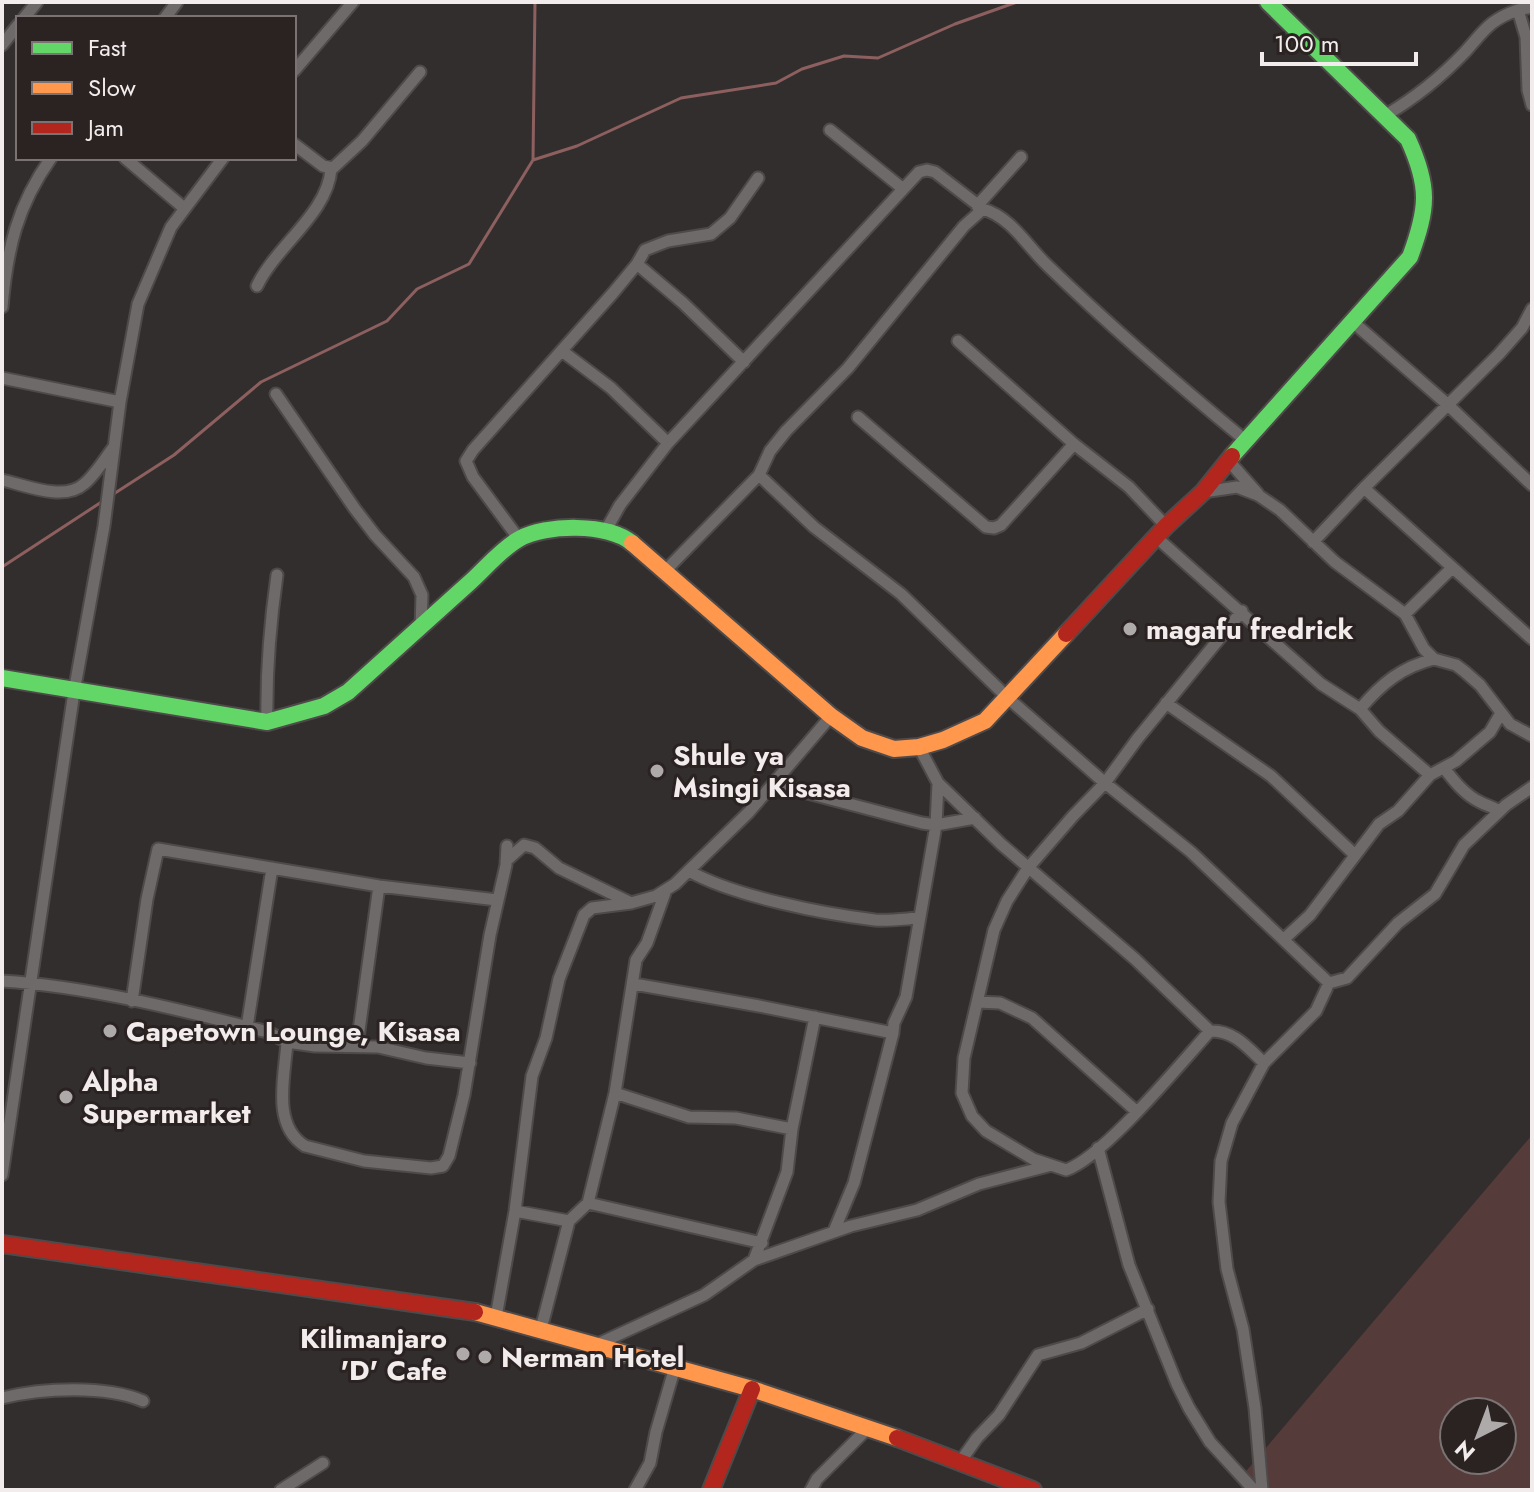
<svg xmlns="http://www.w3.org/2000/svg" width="1534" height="1492" viewBox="0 0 1534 1492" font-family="Jost,sans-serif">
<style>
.green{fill:#553b3a;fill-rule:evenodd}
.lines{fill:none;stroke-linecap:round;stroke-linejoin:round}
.stream{stroke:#8d605f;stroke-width:3}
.street-casing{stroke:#4e4a4a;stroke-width:15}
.fast-casing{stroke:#4e4a4a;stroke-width:20}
.slow-casing{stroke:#4e4a4a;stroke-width:20}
.jam-casing{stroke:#4e4a4a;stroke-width:20}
.street{stroke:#6e6a6a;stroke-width:11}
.fast{stroke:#63d668;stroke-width:16}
.slow{stroke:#ff974d;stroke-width:16}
.jam{stroke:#b3261e;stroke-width:16}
.poi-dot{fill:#afaaaa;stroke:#2b2222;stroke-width:3}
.labels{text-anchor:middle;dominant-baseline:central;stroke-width:6;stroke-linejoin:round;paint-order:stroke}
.poi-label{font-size:28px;font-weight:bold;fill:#f2ecec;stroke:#2b2222;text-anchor:start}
</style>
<rect width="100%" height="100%" fill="#332e2e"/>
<path class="green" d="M1532,1135V1490H1270L1242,1476ZM1454,1412H1502V1460H1454Z"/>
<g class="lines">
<path class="stream" d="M533,160L577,146L681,98L776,83L802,69L844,56L878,58L955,24L1017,2
M112,495L174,455L261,382L387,321L417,289L469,264L533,160L535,2
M2,567L103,501"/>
<g class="street-casing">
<path id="street" d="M1518,10L1532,7
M24,18L37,2
M165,18L177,2
M2,45L18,25
M294,71L353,2
M1386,115C1415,98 1442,76 1465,52C1484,31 1489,20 1518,10L1526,37L1528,90L1532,105
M830,130L902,188
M294,144L323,166L333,168L362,141L420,72
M125,158L184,208
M977,206L1021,157
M637,264L683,303L744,362
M257,286C276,246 328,213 331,169
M2,307C7,249 17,206 51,158
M1353,322L1447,404L1532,485
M958,341L1074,444L1129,487L1166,526
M562,351L611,388L668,443
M2,378L120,402
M276,394L355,509L375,535L414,577L422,595L421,629
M858,417L986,527L994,528L1001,525L1074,444
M1228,460L1258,494
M759,475L814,527L901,594L1008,698L1105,783L1191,852L1329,983
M2,480C25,485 64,502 84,484C95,475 104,460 113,448
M1364,488L1499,354L1522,328L1532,309
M1203,492L1237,487L1258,495L1280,510L1335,562L1405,614L1424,649L1434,659L1456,665L1464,671L1480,685L1510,724L1532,736
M606,530L620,505L668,443L919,172L927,170L935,172L983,209
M1156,537L1321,684L1360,709L1379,731L1430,775
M519,539L473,477L466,461L473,450L613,293L637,264L645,250L668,241L711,234L730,218L758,178
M1313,542L1364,488L1532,639
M666,570L759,475L770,451L786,431L848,368L964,226L983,209C1011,217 1027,246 1047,265C1110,326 1177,384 1245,440
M1242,611L1138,738L1105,783L1073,816L1028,868L1007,901L994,930L964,1058L962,1093L972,1116L986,1131L1033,1159L1066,1170C1104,1157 1180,1064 1210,1031C1234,1030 1248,1048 1264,1063
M1405,614L1451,569
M1166,703L1271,776L1355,855
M1360,709C1382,683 1402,667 1434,659
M267,722C266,672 270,624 277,575
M919,747L938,783L1001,844L1135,959L1210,1031
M1444,768C1454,781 1465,795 1480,802C1487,806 1492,806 1499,811
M773,784L922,823L936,825L975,818
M506,861L524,845L535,848L559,868L631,903
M689,871C733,896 824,914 875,920C889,921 904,919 919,918
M1284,939L1310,915L1379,824L1398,811L1430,775L1456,761L1490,732L1501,713
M2,981C87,986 185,1011 268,1032L287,1042L315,1046L378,1047L426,1058L470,1063
M634,984L759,1006L893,1033L894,1023L906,997L936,825L938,783
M132,1001L147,899L158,849L379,886L497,900
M977,1002L1000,1003L1032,1018L1136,1111
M247,1027L272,868
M287,1042C285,1075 271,1125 305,1146L364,1161L431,1168L443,1166L449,1156L464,1095L490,935L506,865L507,846
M357,1045L379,886
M615,1093L689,1117L736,1118L792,1129
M1098,1148L1129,1265L1177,1384L1189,1408L1210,1442L1254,1490
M2,1175L74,692L104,526L120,402L138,304L171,227L223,158
M588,1203L762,1243
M515,1211L569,1221
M834,1231L854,1183L893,1033
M754,1260L851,1226L917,1210L979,1184L1048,1166
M496,1317L515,1211L532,1076L546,1038L559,979L584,915L592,908L631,903L656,896L675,884L749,812L831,716
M541,1329L569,1221L588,1203L615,1093L636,960L647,943L666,890
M598,1344L704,1295L754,1260L787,1172L792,1129L815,1017
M2,1398C42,1388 106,1385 143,1401
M960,1462L977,1438L999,1415L1038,1355L1081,1343L1148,1309
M281,1490L323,1463
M635,1490L650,1463L656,1432L675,1367
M811,1490L817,1479L868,1428
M1262,1490L1255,1408L1243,1329L1227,1269L1219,1202L1221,1161L1232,1123L1264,1063L1316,1011L1329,983L1347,978L1398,923L1435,894L1464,845L1506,805L1532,787"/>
</g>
<g class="fast-casing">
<path id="fast" d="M1232,456L1410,257C1428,208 1430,187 1408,139L1268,2
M2,678L267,722L324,706L348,692C388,656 428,620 468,584C484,570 501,549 519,539C546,524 608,523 632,543"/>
</g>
<g class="slow-casing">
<path id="slow" d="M632,543L831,716L862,738L894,749L919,747L943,740L985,721L1066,634
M475,1312L752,1389L897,1438"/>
</g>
<g class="jam-casing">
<path id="jam" d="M1066,634L1166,526L1203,492L1232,456
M2,1244L475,1312
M897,1438L1033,1490
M711,1490L752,1389"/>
</g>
<use href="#street" class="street"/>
<use href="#fast" class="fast"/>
<use href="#slow" class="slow"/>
<use href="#jam" class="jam"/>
</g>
<g class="poi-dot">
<circle cx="1130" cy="629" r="8"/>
<circle cx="657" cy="771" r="8"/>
<circle cx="110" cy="1031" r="8"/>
<circle cx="66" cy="1097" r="8"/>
<circle cx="463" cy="1354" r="8"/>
<circle cx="485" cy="1357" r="8"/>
</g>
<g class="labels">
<g class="poi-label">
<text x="1146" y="629">magafu fredrick</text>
<text x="673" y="755">Shule ya<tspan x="673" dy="32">Msingi Kisasa</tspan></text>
<text x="126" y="1031">Capetown Lounge, Kisasa</text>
<text x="82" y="1081">Alpha<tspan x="82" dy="32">Supermarket</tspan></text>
<text x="447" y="1338" text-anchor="end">Kilimanjaro<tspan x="447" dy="32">'D' Cafe</tspan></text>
<text x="501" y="1357">Nerman Hotel</text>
</g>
</g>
<rect width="1534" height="1492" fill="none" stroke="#f2ecec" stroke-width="8"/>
<rect x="16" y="16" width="280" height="144" fill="#2b2222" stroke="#7b7373" stroke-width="2"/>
<rect x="32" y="42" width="40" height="12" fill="#63d668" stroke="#7b7373" stroke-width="2"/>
<text x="88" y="56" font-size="24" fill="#f2ecec">Fast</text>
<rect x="32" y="82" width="40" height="12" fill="#ff974d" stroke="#7b7373" stroke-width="2"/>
<text x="88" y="96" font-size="24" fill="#f2ecec">Slow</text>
<rect x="32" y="122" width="40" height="12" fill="#b3261e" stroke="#7b7373" stroke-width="2"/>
<text x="88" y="136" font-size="24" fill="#f2ecec">Jam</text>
<g transform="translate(1478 1436) rotate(222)"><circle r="38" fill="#2b2222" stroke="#7b7373" stroke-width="2"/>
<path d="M0-6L14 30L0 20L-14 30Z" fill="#afaaaa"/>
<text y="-12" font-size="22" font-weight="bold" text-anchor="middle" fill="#f2ecec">N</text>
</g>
<path d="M1262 52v12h154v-12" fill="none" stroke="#f2ecec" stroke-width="4"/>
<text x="1274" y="52" font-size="24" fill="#f2ecec" stroke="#2b2222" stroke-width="6" paint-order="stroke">100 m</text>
</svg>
